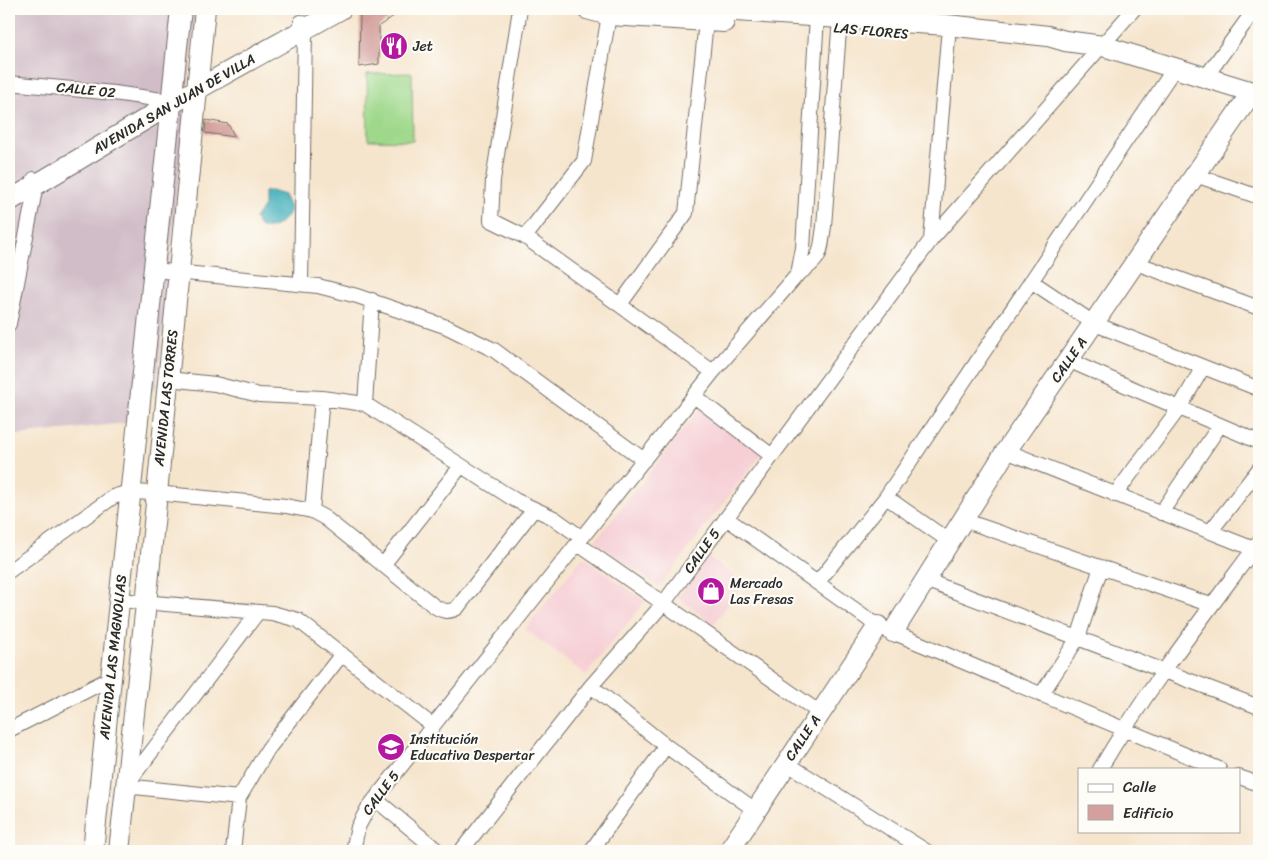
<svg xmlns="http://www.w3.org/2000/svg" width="1268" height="860" viewBox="0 0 1268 860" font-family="Sriracha,sans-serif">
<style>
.built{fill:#f6cfd5}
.industrial{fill:#d1bdc8}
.green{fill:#9fd88b;stroke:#65825b}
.water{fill:#3dadba;stroke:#346c72}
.building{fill:#d3a09d}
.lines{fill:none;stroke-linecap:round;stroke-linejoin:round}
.street-casing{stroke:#726c64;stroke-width:16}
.secondary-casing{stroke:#726c64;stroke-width:22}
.street{stroke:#fff;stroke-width:14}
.secondary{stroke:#fff;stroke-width:20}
.labels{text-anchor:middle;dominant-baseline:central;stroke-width:4.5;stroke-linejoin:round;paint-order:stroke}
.street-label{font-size:14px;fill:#2b2b2b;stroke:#fdfcf7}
.poi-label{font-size:14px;fill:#2b2b2b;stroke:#fdfcf7;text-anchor:start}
</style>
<rect width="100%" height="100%" fill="#fdfcf7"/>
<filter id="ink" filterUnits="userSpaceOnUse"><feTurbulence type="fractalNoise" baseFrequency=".02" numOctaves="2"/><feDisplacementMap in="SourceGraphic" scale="10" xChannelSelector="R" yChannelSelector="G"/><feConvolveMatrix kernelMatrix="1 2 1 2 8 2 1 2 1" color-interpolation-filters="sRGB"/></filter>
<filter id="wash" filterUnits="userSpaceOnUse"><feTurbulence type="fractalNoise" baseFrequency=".0096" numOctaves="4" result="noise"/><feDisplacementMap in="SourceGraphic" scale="20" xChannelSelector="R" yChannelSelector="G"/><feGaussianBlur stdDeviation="1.12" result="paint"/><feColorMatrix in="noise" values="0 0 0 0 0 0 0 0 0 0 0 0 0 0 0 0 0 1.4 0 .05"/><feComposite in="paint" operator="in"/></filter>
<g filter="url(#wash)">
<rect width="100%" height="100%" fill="#f6e5cd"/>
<path class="built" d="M703,405L762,453L659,587L595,541Z
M583,557L645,601L586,675L525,629Z
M709,557L744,584L713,625L678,597Z"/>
<path class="industrial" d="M9,9H196L157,385L125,423L17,435L9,443Z"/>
<path class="green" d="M412,73L413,141L368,140L367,74Z"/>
<path class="water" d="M271,191L284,195L291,210C285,223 262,239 255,218L264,206V192Z"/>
<g id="blocks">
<path class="building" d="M370,9H404L379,26V64L359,67L360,14Z
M206,120L228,124L235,137L205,133Z"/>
</g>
</g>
<g filter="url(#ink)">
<use href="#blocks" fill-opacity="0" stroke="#726c64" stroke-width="1"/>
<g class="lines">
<g class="street-casing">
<path id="street" d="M520,9L493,180L491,220L525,237L713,372
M1205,78L1255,9
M9,83L114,93L162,100
M1195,175L1259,197
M525,237L584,161L609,15
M931,240L948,38
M1136,263L1259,308
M154,270L318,286L357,296L447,327L494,350L644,460
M798,274L803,248L817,16
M1031,281L1095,324L1259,389
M301,283L305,30L301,22
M372,300L365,404L515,500L554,518L582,538
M621,303L686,213L707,12
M9,324L36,185L34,179
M1068,360C1131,389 1196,414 1259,442
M168,379L215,384L259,395L322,398L365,404
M694,396L772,456
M1006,451L1259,551
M1115,495L1180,407L1203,367
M886,497L949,541
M312,511L322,398
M1161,513L1220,425
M726,518L878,626L1219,769
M963,520L1211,605
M1210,532L1259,469
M578,544L820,713
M383,565L461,466
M9,571L113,497L129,492L156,493L286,506L312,511L325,518L434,606C442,611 448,613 457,608L534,509
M925,580L1259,707
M818,582L886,497L1174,69
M119,600L272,613L298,620L433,726
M591,686L666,746L755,810
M1041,695L1078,638L1101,567
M9,730L111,678
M786,763L926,851
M1100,769C1147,689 1204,616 1259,542
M1239,777L1259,784
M127,784L258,612
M125,786L239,798
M375,799L438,851
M233,851L239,798L268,749L342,654
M353,851L358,827L368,808L713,372L798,274C823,258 820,253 824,226L840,18
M461,851L591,686L663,604L931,240L1134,9
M591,851L666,746"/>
</g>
<g class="secondary-casing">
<path id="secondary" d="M587,9L609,15L724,22
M705,9L947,25L1048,36L1065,41L1103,46L1259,94
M9,201L171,104L341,9
M893,632L1006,451L1252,92
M93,851L181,9
M119,851L146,604L205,9
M729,851L878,626"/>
</g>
<use href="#street" class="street"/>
<use href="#secondary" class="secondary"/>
</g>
</g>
<defs>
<g id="restaurant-disc" transform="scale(1.4375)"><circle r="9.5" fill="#b5179e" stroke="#fdfcf7"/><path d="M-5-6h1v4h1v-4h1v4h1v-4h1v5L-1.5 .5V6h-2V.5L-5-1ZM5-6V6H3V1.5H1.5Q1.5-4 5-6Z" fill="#fff"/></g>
<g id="shop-disc" transform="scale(1.4375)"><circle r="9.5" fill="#b5179e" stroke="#fdfcf7"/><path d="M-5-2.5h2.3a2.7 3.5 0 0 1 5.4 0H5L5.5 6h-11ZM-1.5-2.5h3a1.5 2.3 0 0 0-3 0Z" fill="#fff"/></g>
<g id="school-disc" transform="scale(1.4375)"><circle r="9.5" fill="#b5179e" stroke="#fdfcf7"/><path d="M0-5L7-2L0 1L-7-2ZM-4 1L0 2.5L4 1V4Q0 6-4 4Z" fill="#fff"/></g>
</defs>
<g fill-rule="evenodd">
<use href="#restaurant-disc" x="394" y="46"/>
<use href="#shop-disc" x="711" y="591"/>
<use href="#school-disc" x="391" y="747"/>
</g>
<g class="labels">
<g class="street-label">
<text transform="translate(871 31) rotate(5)">LAS FLORES</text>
<text transform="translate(86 90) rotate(6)">CALLE 02</text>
<text transform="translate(174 104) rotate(-30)">AVENIDA SAN JUAN DE VILLA</text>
<text transform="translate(1069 360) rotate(-55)">CALLE A</text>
<text transform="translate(166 398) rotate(-84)">AVENIDA LAS TORRES</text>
<text transform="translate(702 551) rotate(-54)">CALLE 5</text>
<text transform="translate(113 657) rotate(-84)">AVENIDA LAS MAGNOLIAS</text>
<text transform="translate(803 738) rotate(-56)">CALLE A</text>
<text transform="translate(381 793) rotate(-53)">CALLE 5</text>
</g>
<g class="poi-label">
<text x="413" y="46">Jet</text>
<text x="730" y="583">Mercado<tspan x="730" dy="16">Las Fresas</tspan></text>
<text x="410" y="739">Institución<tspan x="410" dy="16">Educativa Despertar</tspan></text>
</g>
</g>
<rect width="1268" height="860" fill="none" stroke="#fdfcf7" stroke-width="30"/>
<rect x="1078" y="768" width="162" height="65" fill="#fdfcf7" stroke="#a9a8a5"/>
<rect x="1088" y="784" width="25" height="8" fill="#ffffff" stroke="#a9a8a5"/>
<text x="1123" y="792" font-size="15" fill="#2b2b2b">Calle</text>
<rect x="1088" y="805" width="25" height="15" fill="#d3a09d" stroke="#a9a8a5"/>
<text x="1123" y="818" font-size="15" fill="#2b2b2b">Edificio</text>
</svg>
